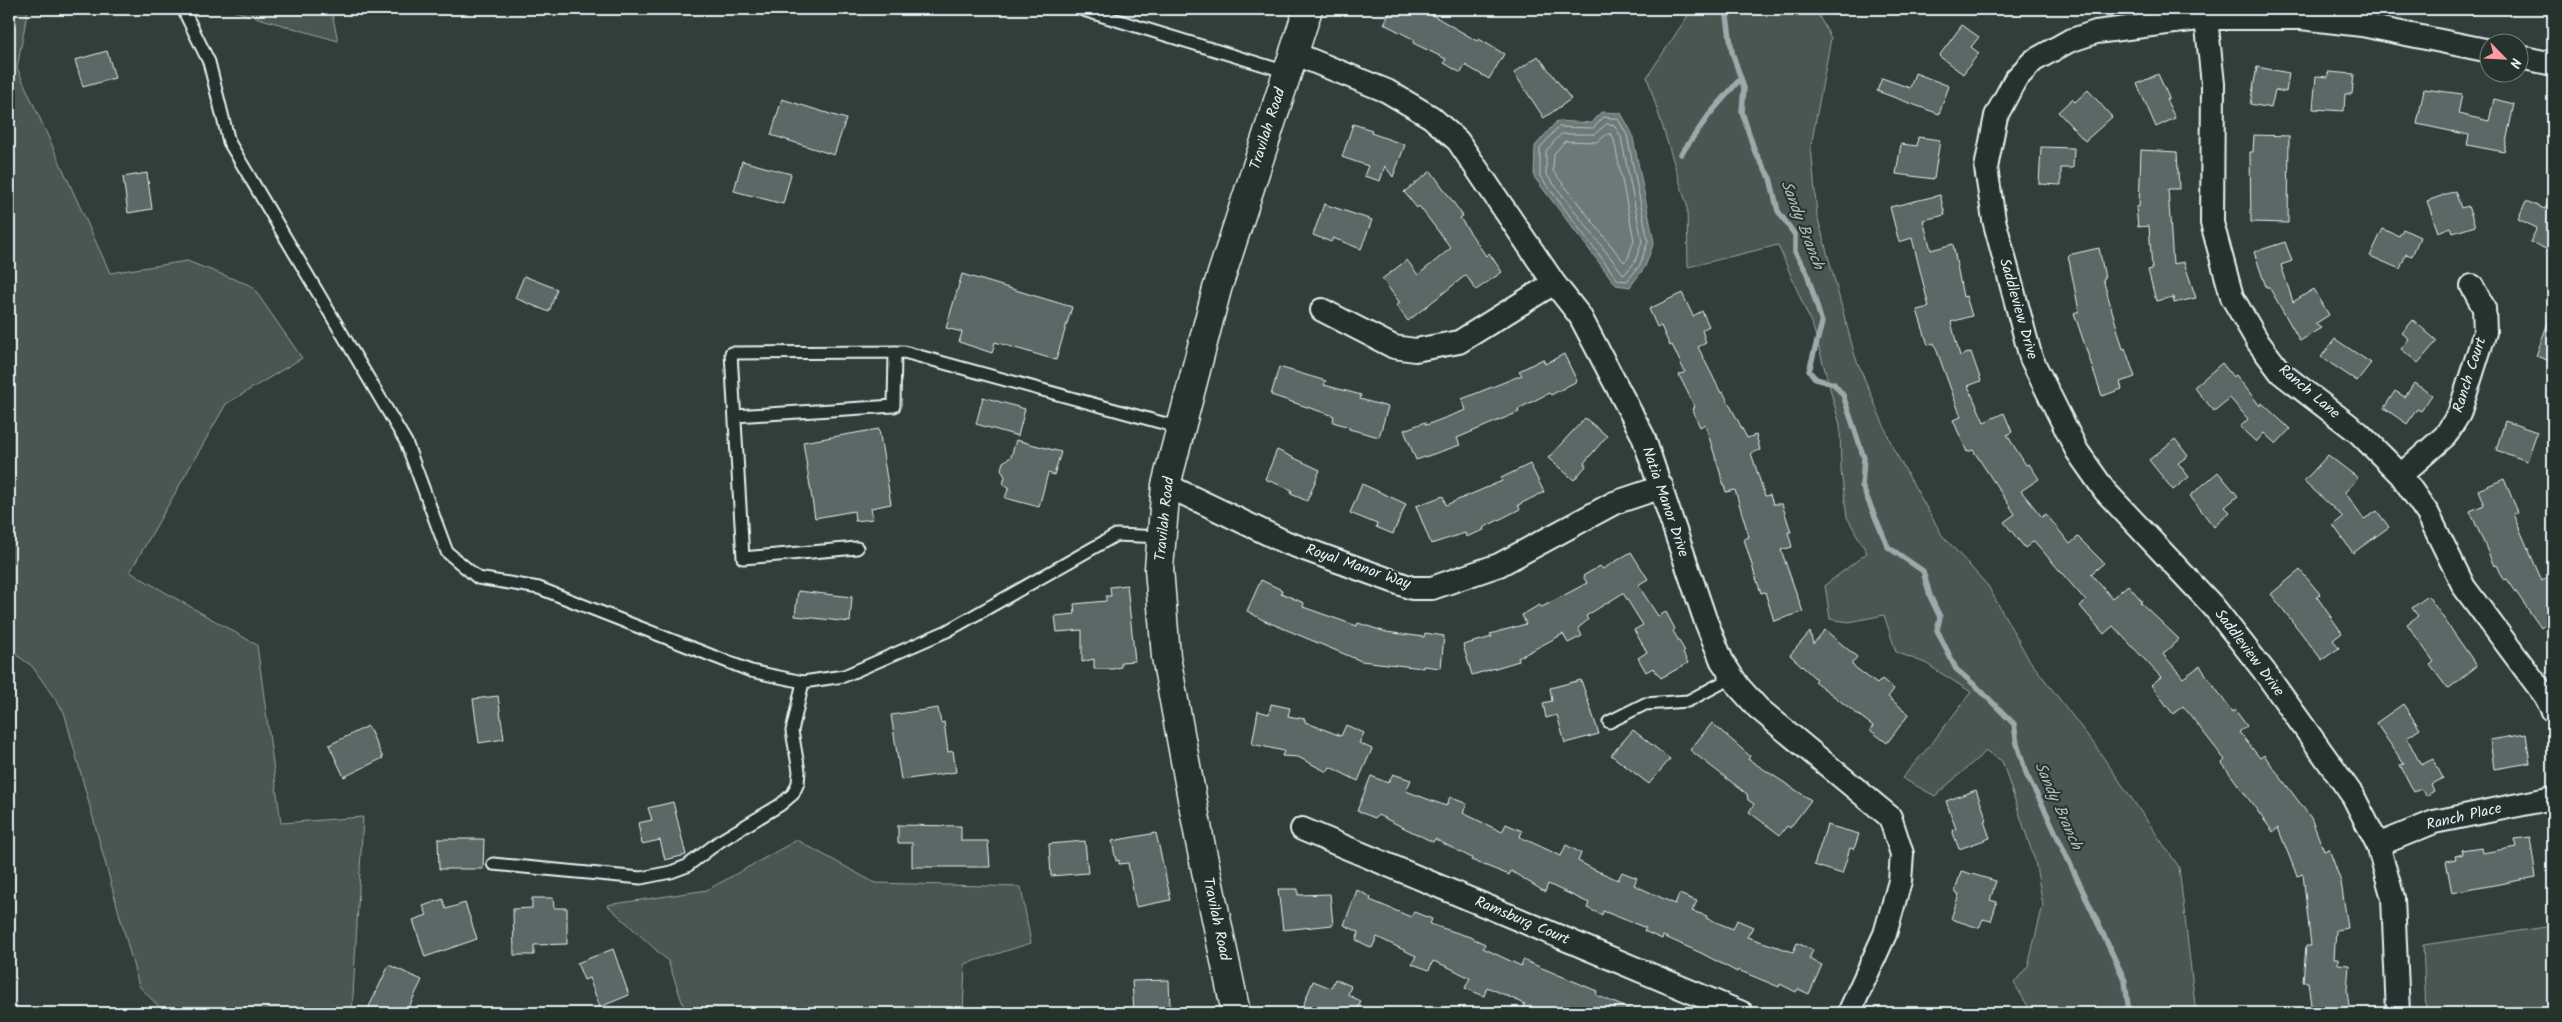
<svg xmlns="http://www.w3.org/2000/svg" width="2562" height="1022" viewBox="0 0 2562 1022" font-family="Kalam,sans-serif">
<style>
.green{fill:#495651;stroke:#98a4a4}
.water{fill:#6d7978;stroke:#9ea9ab}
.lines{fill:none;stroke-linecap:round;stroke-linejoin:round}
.shore{stroke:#b7c1c5;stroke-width:1}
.stream{stroke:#9ea9ab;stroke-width:5.5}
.building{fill:#5c6865;stroke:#e8f1f8}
.lane-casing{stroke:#e8f1f8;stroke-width:15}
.street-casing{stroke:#e8f1f8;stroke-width:26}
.secondary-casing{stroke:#e8f1f8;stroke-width:31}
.lane{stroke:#26332d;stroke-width:11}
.street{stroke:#26332d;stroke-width:22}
.secondary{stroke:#26332d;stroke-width:28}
.labels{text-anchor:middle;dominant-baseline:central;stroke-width:4;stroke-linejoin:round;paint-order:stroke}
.street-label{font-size:15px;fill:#e8f1f8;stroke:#26332d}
.water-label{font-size:16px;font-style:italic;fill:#b1bbbe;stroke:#26332d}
</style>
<rect width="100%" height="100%" fill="#323e39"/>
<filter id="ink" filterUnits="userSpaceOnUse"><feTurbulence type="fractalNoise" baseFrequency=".02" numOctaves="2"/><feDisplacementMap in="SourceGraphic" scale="10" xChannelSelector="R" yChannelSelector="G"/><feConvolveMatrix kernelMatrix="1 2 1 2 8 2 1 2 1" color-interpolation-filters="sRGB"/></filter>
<g filter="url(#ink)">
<path class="green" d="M9,9H28L17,68L110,273L187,261L252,286L302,358L226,404L130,572L257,645L281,823L363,817L352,1013H165L139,986L64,712L32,666L9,650Z
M227,9H331L338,41Z
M1688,9H1815L1831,38L1811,146L1817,215L1855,356L1894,450L1942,535L1988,586L2028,658L2094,744L2179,867L2196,1013H2032L2014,983L2028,966L2043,905L2035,861L2002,761L1986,751L1935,796L1902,778L1932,743L1971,692L1925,663L1896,652L1884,615L1849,622L1830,619L1825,585L1867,553L1847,517L1841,471L1840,425L1814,330L1778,245L1688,267L1687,205L1647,77L1689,14Z
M797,840L875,883L1021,887L1031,943L965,964L963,1013H686L668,961L607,905L707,890Z
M2553,926V1013H2426L2423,945Z"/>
<path class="water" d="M1601,112L1621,113L1632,133L1654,242L1645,267L1630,287L1616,285L1534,177L1535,146L1557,121L1592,123Z"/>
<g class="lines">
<path class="shore" d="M1604,117L1618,119L1627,135L1648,241L1640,265L1627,281L1618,280L1540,176V148L1558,127L1593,128Z
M1607,124L1614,125L1621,137L1642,241L1635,262L1624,275L1546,174V151L1561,134H1594Z
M1608,134H1611L1614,140L1634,240L1628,258L1624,262L1553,171L1554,154L1565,141L1596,142Z"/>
<path class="stream" d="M1726,9L1732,52L1744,88L1742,112L1755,152L1770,178L1778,211L1795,235V252L1807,273L1822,323L1809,371L1816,379L1834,384L1843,395L1864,458L1862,486L1888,547L1923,571L1930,596L1940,617L1937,630L1956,669L1977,687L2014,724L2017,744L2027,776L2044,808L2125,981L2129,1013
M1681,154L1709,115L1741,78"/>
</g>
<path class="building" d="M1392,9H1416L1429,13L1477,41L1479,39L1504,54L1489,79L1465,65L1461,73L1444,63L1446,59L1413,43L1415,40L1384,24Z
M1962,25L1979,37L1971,47L1979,53L1963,74L1939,56Z
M107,51L115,78L83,87L75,60Z
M1538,56L1571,99L1544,118L1514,73Z
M2257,67L2289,73L2286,92L2275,90L2271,108L2250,104Z
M2328,72L2354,74L2352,94H2345L2344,111L2313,109L2316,76L2328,77Z
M1915,73L1949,86L1939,114L1877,91L1882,78L1910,88Z
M2158,74L2169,98L2166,99L2175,118L2156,127L2137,84Z
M2424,89L2462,94L2458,114L2489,121L2494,99L2514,104L2504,152L2467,145L2469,135L2417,124Z
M2088,90L2112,117L2085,141L2058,112L2072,99L2075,102Z
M782,99L846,119L834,155L771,135Z
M1353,124L1372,130L1371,133L1405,145L1393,177L1385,166L1380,181L1364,176L1368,166L1342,157Z
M2254,135L2289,136L2288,223L2251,222L2250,152H2253Z
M1918,137L1940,140L1934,179L1896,174L1901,144L1917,146Z
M2041,147L2074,148L2073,168H2061V185L2039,184Z
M2141,150L2177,152L2179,189H2168L2173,264L2184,262L2196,298L2174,303L2173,297L2156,301L2148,270L2152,269L2149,226L2138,227L2136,207H2139Z
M742,161L791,174L783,204L734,191Z
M1431,171L1463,216L1460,218L1486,256L1489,253L1502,272L1476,290L1466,275L1408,321L1396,305L1400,303L1382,279L1407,260L1418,275L1451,248L1419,206L1417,208L1404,192Z
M147,173L152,209L128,213L123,177Z
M2553,190V252L2530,242L2537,228L2518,219L2526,201L2545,209Z
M2455,191L2461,208L2468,206L2475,226L2453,233L2451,227L2438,232L2427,201Z
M1940,195L1945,215L1923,220L1931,250L1953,244L1963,297L1966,296L1972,316L1951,322L1960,356L1971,352L1981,381L1968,386L1984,422L2004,413L2012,432L2007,435L2026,465L2029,464L2039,479L2021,491L2042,517L2046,514L2070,544L2078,537L2104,563L2091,574L2112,598L2128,585L2142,601L2140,602L2179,639L2163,654L2183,678L2200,666L2232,712L2235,710L2247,726L2239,732L2260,758L2264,755L2311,818L2324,851L2329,849L2341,882L2348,928L2336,930L2334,959H2338V964L2349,965L2347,991L2350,1013H2312L2308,982H2303L2306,946H2311L2303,874L2297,876L2278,828L2273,832L2222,763L2225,760L2183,706L2173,714L2151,685L2161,677L2113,626L2104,634L2080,606L2086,601L2034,541L2025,548L2004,522L2015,514L1973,450L1967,452L1953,420L1961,417L1934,343L1928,345L1917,310L1929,307L1912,238L1899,242L1890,207Z
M1324,204L1372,220L1361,249L1333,238L1331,242L1313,235Z
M2383,229L2399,236L2403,229L2420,237L2412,256L2406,254L2400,269L2370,256Z
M2285,242L2292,261L2281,265L2293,302L2314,289L2329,315L2315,324L2321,328L2300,341L2269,287H2266L2254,252Z
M2099,248L2105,278L2103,279L2123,349L2125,348L2135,377L2120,382L2122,389L2102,396L2074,313L2079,311L2068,255Z
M962,274L1072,307L1056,360L995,342L992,353L959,342L962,332L946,328Z
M524,276L557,289L549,312L515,298Z
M1682,293L1693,316L1702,311L1709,326L1702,330L1706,343L1698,347L1721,393L1723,392L1747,438L1756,435L1760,450L1751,453L1765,496L1770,495L1773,504H1782L1791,532H1788L1792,547L1781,550L1803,612L1774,621L1765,592L1761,593L1754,572L1744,539L1749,537L1735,490L1726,492L1705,424L1700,427L1692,409L1695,407L1679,375L1685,372L1672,345L1670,346L1661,326L1657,327L1649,309Z
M2551,314L2553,315V362L2536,356Z
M2413,320L2437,341L2418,363L2401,349L2409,339L2402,333Z
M2335,339L2371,363L2357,381L2321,357Z
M1564,354L1577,381L1551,395L1549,393L1518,409L1519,412L1457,438L1460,445L1416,460L1404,430L1425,422L1426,425L1466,410L1462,399L1522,375L1519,371L1543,359L1545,364Z
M2222,363L2233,377L2236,375L2260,406L2262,403L2290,429L2276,444L2264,433L2256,442L2240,427L2248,419L2230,398L2214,411L2194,387Z
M1279,367L1326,381L1324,385L1361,395L1360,399L1388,407L1379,437L1349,429V427L1333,422L1334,416L1271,395Z
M2414,383L2432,395L2421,411L2417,409L2407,424L2384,408L2395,391L2405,397Z
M983,397L1025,409L1018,436L976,424Z
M1585,418L1607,436L1584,463L1586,466L1574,480L1548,458Z
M2505,421L2537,432L2527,461L2496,450Z
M879,429L891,504L871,508L873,519L855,521L854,511L815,518L803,442Z
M2175,439L2188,456L2178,463L2189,477L2173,490L2149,460Z
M1016,440L1061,452L1054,475L1048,473L1039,507L1005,498L1009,487L1003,484L1005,477L1001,469L1003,462L1011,457Z
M1277,450L1320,470L1307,501L1291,494L1292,490L1265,479Z
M2328,455L2358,478L2345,492L2364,519L2377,511L2389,527L2353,553L2333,525L2343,517L2304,481Z
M1530,464L1544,492L1518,505L1520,509L1483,528L1484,530L1466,537L1465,533L1431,544L1416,506L1443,496L1446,505L1502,481L1501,478Z
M2218,472L2238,496L2225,507L2230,512L2214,527L2190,496Z
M2504,479L2518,512L2513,514L2542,581L2547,578L2553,587V619L2541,628L2507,579L2504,580L2497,565L2494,566L2470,511L2484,505L2478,490Z
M1362,484L1406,504L1393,534L1376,527L1377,524L1350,513Z
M1631,552L1648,579L1638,585L1658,616L1666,612L1675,629L1673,631L1685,651L1683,653L1688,663L1661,678L1653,668L1646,672L1638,658L1647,652L1634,630L1643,625L1623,593L1586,616L1588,620L1578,628L1582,636L1568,643L1563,634L1518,658L1519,661L1472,675L1463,645L1492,637L1490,634L1526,624L1522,615L1539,605L1542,607L1587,583L1583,576L1600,566L1603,569Z
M2300,570L2320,594L2317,597L2342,633L2333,640L2339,648L2322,660L2271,594Z
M1261,580L1282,590L1281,593L1304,603L1303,607L1357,626L1358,623L1386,632L1424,637L1425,633L1444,636L1441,668L1423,666V668L1361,661L1263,620L1247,611Z
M1127,585L1135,661L1121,662V667L1113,669H1094V659L1082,662V630L1057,632L1055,616L1075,614L1074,604L1106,601V596H1111L1110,587Z
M798,591L852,597L850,622L795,616Z
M2428,596L2477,666L2448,689L2430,665L2434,662L2407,624L2418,616L2412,608Z
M1825,630L1857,657L1852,663V665L1877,684L1882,679L1894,689L1888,697L1909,714L1887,743L1870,730L1873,726L1814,681L1816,679L1790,655L1810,632L1813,644Z
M1581,680L1599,734L1565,743L1557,715L1546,718L1543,703L1552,701L1550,688Z
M498,696L504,739L479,743L473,699Z
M1271,704L1290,708L1288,716L1305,719V722L1341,736L1346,725L1364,733L1359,743L1372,749L1358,781L1330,767L1327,772L1298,757L1282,756L1284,751L1252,744L1258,711L1269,714Z
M2403,704L2420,729L2407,738L2421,765L2433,759L2443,778L2431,784L2434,791L2426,796L2421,789L2414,792L2400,765L2404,764L2376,723Z
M938,708L941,723L944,722L948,752L953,751L956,772L901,780L891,715Z
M1712,723L1750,756L1748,759L1811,800L1790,828L1787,826L1780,835L1749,812L1754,804L1748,800L1747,794L1690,750Z
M368,726L383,758L344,777L329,745Z
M1633,730L1670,759L1649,784L1611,755Z
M2526,734L2530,763L2494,769L2490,740Z
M1393,774L1411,780L1406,791L1446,806L1450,797L1467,804L1463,813L1502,832L1506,824L1522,831L1520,837L1561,856L1566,845L1581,853L1578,861L1593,869L1618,880L1622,872L1637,878L1634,885L1675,904L1679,894L1697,901L1692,911L1707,916L1706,918L1733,929L1737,920L1753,927L1747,937L1793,952L1797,943L1813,950L1809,959L1822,965L1809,994L1798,989L1796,992L1780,984L1779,987L1738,970L1737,972L1701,953L1663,936L1662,939L1644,931L1646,928L1603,911L1602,915L1587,908L1589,903L1548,884L1545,892L1511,871L1509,875L1489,867L1471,860L1472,858L1435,839L1433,842L1378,815L1375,818L1357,811L1371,776L1388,783Z
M1976,790L1987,820L1984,821L1990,838L1959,849L1952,830L1956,829L1946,801Z
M673,802L686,855L665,860L660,840L642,844L638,823L652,820L648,808Z
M898,825L961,826V841H988L990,867H912V843H898Z
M1827,825L1859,834L1854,849L1850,848L1842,874L1814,865Z
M1156,833L1171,900L1136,907L1128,863L1119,864V860L1116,861L1112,841Z
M2530,837L2536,877L2452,893L2446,861L2456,859L2455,856L2463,854L2462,850L2481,847L2482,853L2517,847L2515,839Z
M438,839H484L483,869H439Z
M1085,841L1088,873L1051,876L1049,844Z
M1961,871L1996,881L1990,900L1997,902L1991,921L1983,919L1979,928L1951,919L1959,894L1955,892Z
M1278,889H1298V895L1330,894L1333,925L1283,930Z
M1357,890L1371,897L1370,900L1411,917L1414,912L1432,919L1430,924L1470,937L1485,944L1483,948L1521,966L1523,960L1597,991L1596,995L1639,1013H1522L1525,1004L1487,987L1484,996L1465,988L1470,978L1448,967L1433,961L1429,970L1412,964L1416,956L1377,937L1372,948L1356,940L1359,932L1344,925Z
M532,898H553L554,908H567V944L534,945V955H514L513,909L532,908Z
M443,899L446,909L465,903L477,939L425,957L413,920L427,915L423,906Z
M613,949L629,995L600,1007L589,978L584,980L577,963Z
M389,965L422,980L406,1013H366Z
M1335,979L1351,986L1348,995L1361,1001L1356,1013H1300L1313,981L1331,988Z
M1169,980L1170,1009H1168L1167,1013H1134L1132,981Z"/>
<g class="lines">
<g class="lane-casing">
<path id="lane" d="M183,9L209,62L229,142L406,442L447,552L478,578L539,588L751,671L803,682L844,676L947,631L1116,535L1162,537
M1080,9L1287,72
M735,416L894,406L895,352
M857,548L743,558L731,353L904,352L1181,428
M1609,722L1645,704L1688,701L1733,677
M493,864L641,878L671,872L687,866L720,841L780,805L793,794L798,783L799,771L792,731L803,682"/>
</g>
<g class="street-casing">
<path id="street" d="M2206,18L2213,84L2212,223L2232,297L2258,342L2281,373L2359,433L2401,475L2428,514L2464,587L2546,697L2553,711
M1293,53L1387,91L1431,117L1458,141L1554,283L1580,316L1643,436L1705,619L1722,661L1739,687L1758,708L1890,817L1902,854L1900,881L1885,934L1849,1013
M2520,57L2553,64
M1322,310L1394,347L1415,350L1459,342L1554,283
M2401,475L2445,436L2459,414L2485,332L2484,308L2472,286
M1166,485L1285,542L1412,588H1432L1499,565L1614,503L1662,487
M1302,829L1742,1013
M2378,845L2434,822L2553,798
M2398,1013L2393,898L2378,845L2353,796L2264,671L2213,606L2105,491L2077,451L2031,358L1994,220L1986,168L1996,116L2015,80L2033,61L2069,41L2096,32L2206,18H2301L2362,25L2490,51"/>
</g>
<g class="secondary-casing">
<path id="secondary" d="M1236,1013L1200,842L1166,657L1159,568L1166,485L1217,289L1308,9"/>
</g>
<use href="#lane" class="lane"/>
<use href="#street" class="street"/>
<use href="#secondary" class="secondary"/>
</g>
</g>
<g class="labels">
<g class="street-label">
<text transform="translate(1268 129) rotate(-72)">Travilah Road</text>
<text transform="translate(2018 309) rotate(74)">Saddleview Drive</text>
<text transform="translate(2470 375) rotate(-72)">Ranch Court</text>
<text transform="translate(2309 392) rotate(40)">Ranch Lane</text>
<text transform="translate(1665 502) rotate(71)">Natia Manor Drive</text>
<text transform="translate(1165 519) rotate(-84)">Travilah Road</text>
<text transform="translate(1358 567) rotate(19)">Royal Manor Way</text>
<text transform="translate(2249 653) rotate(53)">Saddleview Drive</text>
<text transform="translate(2464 817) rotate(-13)">Ranch Place</text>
<text transform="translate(1216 919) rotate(78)">Travilah Road</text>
<text transform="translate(1522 921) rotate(23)">Ramsburg Court</text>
</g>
<g class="water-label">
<text transform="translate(1802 225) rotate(69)">Sandy Branch</text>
<text transform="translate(2058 806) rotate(66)">Sandy Branch</text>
</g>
</g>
<rect width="2562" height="1022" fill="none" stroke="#26332d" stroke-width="30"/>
<rect x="15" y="15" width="2532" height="992" fill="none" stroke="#e8f1f8" stroke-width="2" filter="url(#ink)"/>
<g transform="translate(2504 58) rotate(114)"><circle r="24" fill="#26332d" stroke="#747f7e"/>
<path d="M0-4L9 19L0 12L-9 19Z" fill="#ff9aa2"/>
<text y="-8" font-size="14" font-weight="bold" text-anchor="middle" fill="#e8f1f8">N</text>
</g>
</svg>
